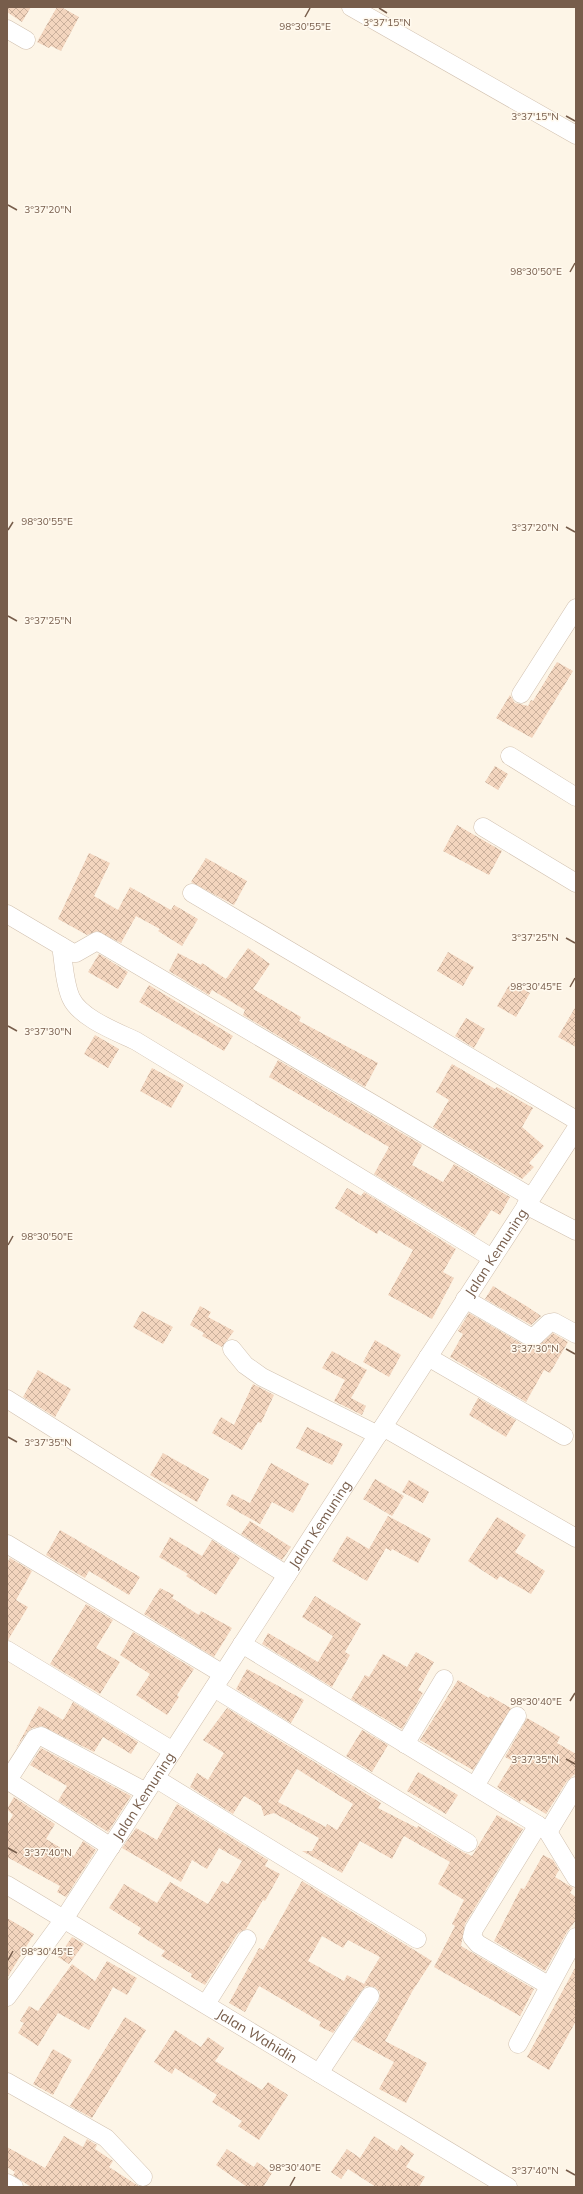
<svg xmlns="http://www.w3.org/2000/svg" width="583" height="2194" viewBox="0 0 583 2194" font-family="Mulish,sans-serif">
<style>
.building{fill:url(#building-cross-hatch);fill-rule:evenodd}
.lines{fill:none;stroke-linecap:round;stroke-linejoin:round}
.minor-casing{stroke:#d1c0af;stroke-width:19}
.minor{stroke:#fff;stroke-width:18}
.ticks{fill:none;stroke:#775d4b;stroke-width:1.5}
.labels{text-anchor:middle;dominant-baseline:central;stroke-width:3;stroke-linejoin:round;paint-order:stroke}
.street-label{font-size:14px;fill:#775d4b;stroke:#fff9ee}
.ticks-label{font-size:10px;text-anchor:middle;fill:#775d4b;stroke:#fff9ee;stroke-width:3;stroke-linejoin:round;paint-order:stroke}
</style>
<defs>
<pattern id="building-cross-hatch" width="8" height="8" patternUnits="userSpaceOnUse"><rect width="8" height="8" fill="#f3d5be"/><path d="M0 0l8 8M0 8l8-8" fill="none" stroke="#cab09c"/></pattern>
</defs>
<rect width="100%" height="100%" fill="#fdf5e7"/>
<path class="building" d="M7,7H31L22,22L7,12Z
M57,7H61L79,17L61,51L51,46L49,48L37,42Z
M557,662L573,671L532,738L496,718L510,695L515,703L520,704L528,706L531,700L533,701Z
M495,766L508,774L498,790L485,782Z
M457,825L502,851L489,875L443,851Z
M89,853L110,863L94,896L118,910L130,887L171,910L174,905L198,919L182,946L158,931L160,929L136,916L121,943L97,931L87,935L58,919Z
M206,858L247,881L234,905L191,882Z
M248,948L270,964L253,989L301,1017L299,1021L378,1063L365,1087L243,1015L245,1010L212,990L209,995L169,971L178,953L201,965L202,963L226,979Z
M448,952L474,967L463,986L437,971Z
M99,954L128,972L118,989L88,972Z
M511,982L530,993L516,1017L497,1006Z
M149,985L233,1036L224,1051L139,1002Z
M576,1006V1047L558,1037Z
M466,1018L485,1029L474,1048L455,1036Z
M95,1035L119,1049L108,1068L84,1054Z
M278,1060L422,1145L412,1165L443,1182L454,1164L510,1197L500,1215L491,1210L475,1235L374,1174L389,1147L269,1077Z
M452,1064L495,1089L497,1087L533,1108L522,1127L544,1146L529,1163L534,1167L522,1179L433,1127L449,1100L436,1092Z
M152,1068L184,1085L171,1108L140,1091Z
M347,1188L361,1196L364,1192L456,1249L443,1272L454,1278L432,1319L388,1295L413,1250L379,1230L377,1234L335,1208Z
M493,1286L528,1307L541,1316L531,1325L485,1299Z
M200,1306L211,1312L208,1317L234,1331L222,1347L202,1336L204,1333L190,1325Z
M142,1311L173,1327L163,1344L133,1327Z
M469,1313L524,1345L537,1347L553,1333L568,1342L550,1373L544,1370L526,1402L450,1357L463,1334L458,1331Z
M375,1340L401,1355L389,1377L363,1362Z
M332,1351L367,1370L351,1398L366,1406L362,1415L334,1401L345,1380L322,1368Z
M38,1370L71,1389L55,1417L23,1397Z
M253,1384L274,1395L261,1423L258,1422L242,1450L212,1433L221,1417L234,1425Z
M478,1398L516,1420L506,1437L469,1415Z
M307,1427L343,1444L332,1465L296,1448Z
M163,1453L209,1479L197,1502L150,1475Z
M271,1463L309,1484L293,1513L272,1502L260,1524L226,1505L232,1494L250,1503Z
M375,1479L404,1496L392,1516L363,1499Z
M409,1480L429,1492L423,1503L402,1492Z
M388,1516L431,1539L418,1563L392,1549L391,1551L386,1548L367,1581L332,1561L347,1536L369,1549Z
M497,1517L526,1535L515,1552L545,1571L531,1594L500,1576L497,1580L468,1561Z
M250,1521L291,1547L282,1560L241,1534Z
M60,1530L140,1577L129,1595L89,1571L85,1578L46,1555Z
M170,1537L202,1556L212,1540L240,1558L216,1595L186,1576L188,1574L159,1557Z
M10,1558L32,1571L16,1600L28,1607L8,1640L7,1563Z
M160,1588L174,1595L172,1598L199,1615L201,1611L232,1628L214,1657L144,1614Z
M315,1596L361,1624L345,1652L350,1655L332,1687L262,1644L268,1633L318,1662L333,1636L302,1617Z
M86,1604L113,1620L96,1648L120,1662L100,1694L50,1664Z
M133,1632L194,1669L177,1695L179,1697L167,1715L136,1695L150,1674L120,1655Z
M416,1652L434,1662L418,1690L423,1693L402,1729L351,1699L365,1675L369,1677L383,1654L407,1667Z
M247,1669L304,1700L291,1723L236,1689Z
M458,1680L489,1698L490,1696L511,1708L473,1770L420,1740Z
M73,1702L138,1742L131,1754L103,1737L94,1752L42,1726L32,1728L27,1732L15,1750L39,1706L63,1720Z
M227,1708L381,1803L378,1808L417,1828L418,1826L463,1852L472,1856L497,1815L523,1829L465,1924L461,1946L534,1989L520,2016L434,1967L455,1926L452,1924L464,1900L438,1884L450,1862L404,1836L392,1859L360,1841L342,1873L302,1851H312L319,1838L274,1813L264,1816L261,1806L244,1796L233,1814L190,1787L197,1773L208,1780L224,1753L203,1740ZM297,1769L353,1804L337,1830L327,1824L326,1827L278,1802Z
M527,1718L560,1737L557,1743L576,1754V1773L567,1781L546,1814L521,1799L520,1802L497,1787L513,1761L505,1757Z
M362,1730L388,1745L372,1772L346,1756Z
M41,1748L131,1796L108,1832L58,1801L67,1786L30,1765Z
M418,1772L458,1795L446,1814L407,1791Z
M14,1797L55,1824L46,1839L74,1856L83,1841L96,1850L66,1897L57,1892L60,1886L7,1857V1825L13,1815L7,1809Z
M177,1804L268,1860L265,1866L280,1874L265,1901L263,1900L246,1929L238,1933L205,1985L191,1977L192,1974L161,1956L165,1951L138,1934L141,1928L109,1908L124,1884L157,1903L170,1882L208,1904L222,1881L228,1884L242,1861L219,1848L207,1869L192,1860L181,1882L122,1848L136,1828L157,1840Z
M543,1855L553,1860L559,1870L555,1877L573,1888L570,1893L576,1897V1920L567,1932L545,1971L494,1941L521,1888L524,1889Z
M302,1881L432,1961L413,1990L385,2041L427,2063L406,2103L379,2089L394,2062L353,2040L379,2001L380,1992L375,1987L366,1986L362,1990L333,2033L319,2026L321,2022L259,1986L245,2012L229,2003L259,1948L263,1950ZM322,1936L343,1948L348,1940L380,1957L364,1984L347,1975L344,1981L308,1961Z
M7,1918L34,1934L7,1978Z
M72,1937L84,1944L69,1964L58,1957Z
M107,1961L137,1978L127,1995L113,1987L89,2030L58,2013L38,2046L18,2033L24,2023L20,2021L29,2006L38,2011L72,1964L95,1981Z
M576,1966V2021L549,2070L527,2057Z
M125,2017L146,2030L92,2118L70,2106Z
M175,2030L201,2047L208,2037L224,2048L215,2061L262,2090L268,2082L288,2095L259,2140L238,2126L242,2121L212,2102L217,2095L175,2068L172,2074L154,2062Z
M53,2049L72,2060L53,2095L33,2084Z
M64,2136L83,2147L87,2139L97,2145L95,2149L113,2161L109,2167L140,2187H31L13,2175L15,2172L7,2167V2147L45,2168Z
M374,2136L397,2151L401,2145L414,2154L406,2167L425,2177L419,2187H376L348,2169L341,2179L331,2172L347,2149L360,2158Z
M227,2149L254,2167L257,2162L272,2173L263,2187H247L216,2165Z"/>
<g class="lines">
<g class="minor-casing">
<g id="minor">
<path d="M351,7L576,135"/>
<path d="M7,29L26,40"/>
<path d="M521,694L576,608"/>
<path d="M510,756L576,797"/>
<path d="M483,827L576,883"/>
<path d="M192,893L576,1120"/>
<path d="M7,914L73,953H76L97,941L531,1197"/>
<path d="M61,946C64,963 64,983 71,998C80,1018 117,1032 136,1041L492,1258"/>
<path d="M526,1205L576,1231"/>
<path d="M465,1299L527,1335L534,1337L549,1323L554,1322L576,1334"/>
<path d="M232,1349L245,1365L262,1377L378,1435"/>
<path d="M428,1357L564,1436"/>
<path d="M7,1399L287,1575"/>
<path d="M383,1427L576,1538"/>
<path d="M7,1544L223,1674"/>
<path d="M242,1644L538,1825L548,1832L576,1878"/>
<path d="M7,1650L173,1751"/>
<path d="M214,1688L468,1843"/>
<path d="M405,1744L444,1679"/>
<path d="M155,1778L417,1939"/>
<path d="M7,1780L111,1847"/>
<path d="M8,1780L35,1738L41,1736L146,1792"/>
<path d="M475,1786L517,1716"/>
<path d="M538,1825L474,1929L472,1937L478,1944L548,1985"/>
<path d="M548,1832L576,1786"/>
<path id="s1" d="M7,1885L508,2187"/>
<path id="s2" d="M7,1997L64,1919L576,1129"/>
<path d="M206,2004L247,1939"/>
<path d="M518,2044L576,1937"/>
<path d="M319,2073L370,1996"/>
<path d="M7,2082L106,2138L143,2177"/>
<path d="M7,2183L14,2187"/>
</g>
</g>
<use href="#minor" class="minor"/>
</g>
<path class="ticks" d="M379,8L387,13M305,17L310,8M566,116L575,121M8,205L17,210M570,272L575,263M566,527L575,532M8,530L13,522M8,616L17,621M566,938L575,943M570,987L575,978M8,1026L17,1031M8,1245L13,1236M566,1349L575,1354M8,1437L17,1442M570,1701L575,1693M566,1759L575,1764M8,1848L17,1853M8,1960L13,1951M566,2170L575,2175M290,2186L295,2177"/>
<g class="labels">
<g class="street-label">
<text stroke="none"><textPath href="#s2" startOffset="891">Jalan Kemuning</textPath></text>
<text stroke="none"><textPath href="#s2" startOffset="567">Jalan Kemuning</textPath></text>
<text stroke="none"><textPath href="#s2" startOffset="243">Jalan Kemuning</textPath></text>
<text stroke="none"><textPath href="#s1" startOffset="292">Jalan Wahidin</textPath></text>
</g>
</g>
<g class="ticks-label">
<text x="387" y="26">3°37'15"N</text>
<text x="305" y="30">98°30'55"E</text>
<text x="535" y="120">3°37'15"N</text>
<text x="48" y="213">3°37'20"N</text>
<text x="536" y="275">98°30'50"E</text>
<text x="47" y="525">98°30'55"E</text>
<text x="535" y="531">3°37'20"N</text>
<text x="48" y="624">3°37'25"N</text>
<text x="535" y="941">3°37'25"N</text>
<text x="536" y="990">98°30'45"E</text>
<text x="48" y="1035">3°37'30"N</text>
<text x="47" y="1240">98°30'50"E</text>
<text x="535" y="1352">3°37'30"N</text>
<text x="48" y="1446">3°37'35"N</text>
<text x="536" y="1705">98°30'40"E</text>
<text x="535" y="1763">3°37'35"N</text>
<text x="48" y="1856">3°37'40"N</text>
<text x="47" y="1955">98°30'45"E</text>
<text x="295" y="2171">98°30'40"E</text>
<text x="535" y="2174">3°37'40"N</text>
</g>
<rect width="583" height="2194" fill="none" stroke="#775d4b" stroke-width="16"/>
</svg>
